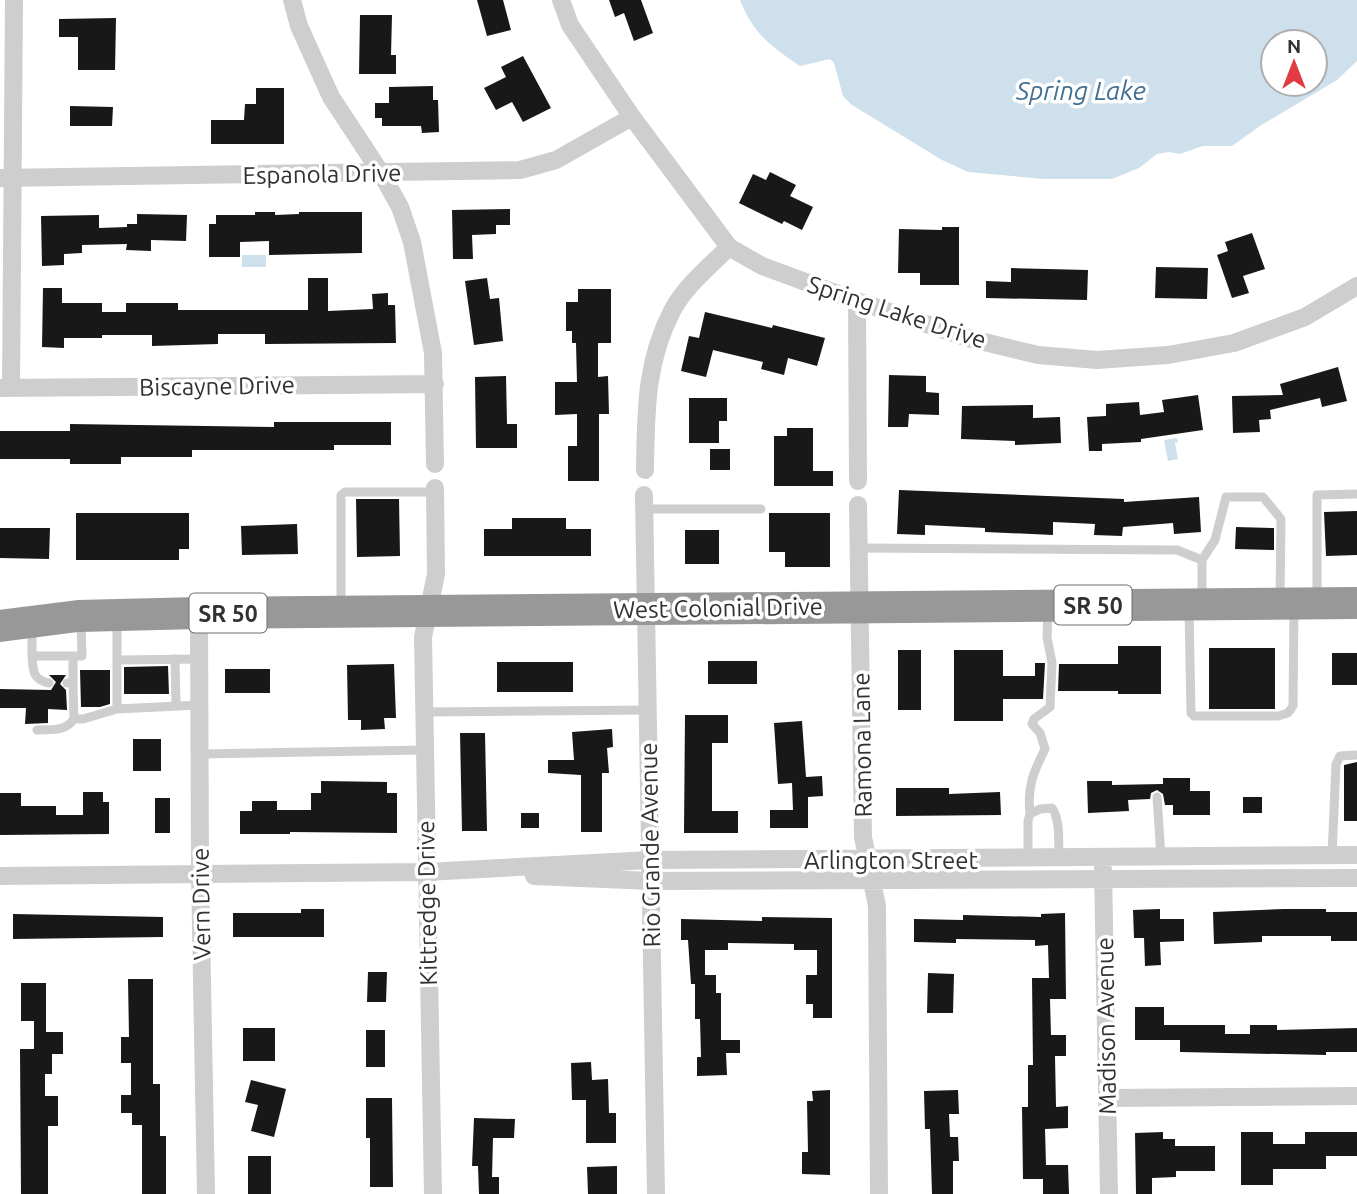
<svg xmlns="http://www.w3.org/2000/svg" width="1357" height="1194" viewBox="0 0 1357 1194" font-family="Ubuntu,sans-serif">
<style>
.water{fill:#cee0ec;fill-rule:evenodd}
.building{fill:#181818}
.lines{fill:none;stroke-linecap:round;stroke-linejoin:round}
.lane{stroke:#cecece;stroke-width:9}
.street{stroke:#cecece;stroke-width:18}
.highway{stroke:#989898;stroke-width:32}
.labels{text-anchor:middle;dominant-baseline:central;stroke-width:7;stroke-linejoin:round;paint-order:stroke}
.shield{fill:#fff;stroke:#6f6f6f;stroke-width:2}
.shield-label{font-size:23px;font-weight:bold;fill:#313131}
.street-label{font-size:24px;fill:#313131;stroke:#fff}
.water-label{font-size:26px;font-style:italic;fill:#417092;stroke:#fff}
</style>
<rect width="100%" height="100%" fill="#fff"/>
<path class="water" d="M740,0H1357V61L1337,80L1260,126L1232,146H1203L1180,154L1169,152L1157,154L1139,168L1112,179H1044L968,172L942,160L852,105L843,96L834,63L830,59L800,66C771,46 753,34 740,0ZM1315,42V84H1273V42Z
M266,255V267H242V255Z
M1177,438L1178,442L1175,443L1178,459L1168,461L1164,440Z"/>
<path class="building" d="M477,0H503L511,30L487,36Z
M609,0H641L653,33L634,41L624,13L615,17Z
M360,15H392L391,55H396V74H359Z
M116,18L115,70H78V37H59V19Z
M523,56L551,108L523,122L512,102L496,110L484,88L506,77L501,67Z
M433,86V100H438L439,132L422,133L421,126H382V118H375V103H389V87Z
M256,88H284V144H211V120H244L245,104H256Z
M70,106L113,107L112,126H70Z
M770,172L796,185L790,196L813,207L802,230L784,221L782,224L739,203L753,174L766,180Z
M510,209V225H496V234L472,235L473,259H453L452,210Z
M255,212H275V215L299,214V212H362V253L269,255V241L240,242V257H209V224H216V215H255Z
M137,214L187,215L186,241L151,240V251L126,250L127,244L82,245V253L64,254V265L42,266L41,216L99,215V228L127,227V224H137Z
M942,227H959V285H920V273H898L899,229L942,230Z
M1252,233L1265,269L1243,276L1249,293L1232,298L1217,255L1228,251L1225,242Z
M1156,267L1208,268L1207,299L1155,298Z
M1011,268L1088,270L1087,300L986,298V281L1011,282Z
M308,278H328V311L373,309L372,294L388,293V305H395L396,343L265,344V334H218V344L152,346V335H102V338H64V348L42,347L43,288H62V303H102V312H126V303H178V310H308Z
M487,278L490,299L499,298L503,341L474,345L465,281Z
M578,289H611V343H598V377L608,376L609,414H599V481H568V446H577V414L555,415V382H577L576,343H572V331H566V302H578Z
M705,312L772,328L773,325L825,338L817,366L788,358L784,375L761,369L763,362L713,350L706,377L681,371L689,336L699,338Z
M1338,367L1347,401L1322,407L1320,398L1270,410L1271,419L1259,420L1260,432L1233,433L1232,396L1283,395L1280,384Z
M889,375L926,376V392L939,393V415L909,414L908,427H888Z
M506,376L507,424H517V448H476L475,377Z
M1198,395L1203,430L1141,439V442L1102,444V451H1089L1087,417L1106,416V404L1139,402L1140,415L1164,412L1162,400Z
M689,398H727V421H719V443H689Z
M1033,405V418L1060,417L1061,443L1015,445V441L961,439L962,406Z
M274,422H391V445H334V450H192V457H121V464H70V459H0V431H70V424L274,427Z
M787,428H813V471H833V486H774V436H787Z
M710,449H730V470H710Z
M899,490L1124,499V502L1199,497L1201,532L1174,534L1173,523L1123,527L1122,536L1094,535L1095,524L1053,522V535L985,532V528L925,525V535L897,534Z
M356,499H399L400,556L357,557Z
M1357,511V555L1326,556L1324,512Z
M76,513H189V549H179V560H76Z
M769,513H830V567H785V552H769Z
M512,518H566V529H591V556H484V529H512Z
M297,524L298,554L242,555L241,526Z
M1236,527L1274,528V550L1235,549Z
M0,528H50L49,559L0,558Z
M685,530H719V564H685Z
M1118,646H1161V694H1118V691H1058L1059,664H1118Z
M1209,648H1275V709H1209Z
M898,650H921V710H898Z
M954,650H1003V676H1035V663H1045L1043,699H1003V721H954Z
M1332,653H1357V685H1332Z
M708,661H757V684H708Z
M497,662H573V692H497Z
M394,664L396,718H384L385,729L361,730V720H348L347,665Z
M168,666L169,694H124V667Z
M225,669H270V693H225Z
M80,670H110V704L100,707H81Z
M49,675H66L60,684L66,690L67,710L48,709V723L25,724L26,708H0V689L51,690L56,682Z
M685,715H728V743H712V811H738V833H684Z
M802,721L806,777L822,776L823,796L808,797V828H770V810H793L792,783L778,784L774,723Z
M612,729L613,747L607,748L609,773H602V832H581V775L548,773V760H574L572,732Z
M460,733H485L487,831H462Z
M133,739H161V771H133Z
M1357,762V821H1344V765Z
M1163,778H1190V791H1210V815H1173V805H1165L1163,794L1157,790L1151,793L1150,799L1128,800L1129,811L1088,813L1087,781H1112V785L1163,784Z
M321,781L387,782V793H397V833L290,832V834H240V811H252V801H277V810H311V793H321Z
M896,788H949V794L1000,792L1001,815L896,816Z
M83,792H103V802H109V834L0,835V793H21V806H56V815H83Z
M1243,797H1262V813H1243Z
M155,798H170V833H155Z
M521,813H539V828H521Z
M301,909H324V937H233V913H301Z
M1160,909V919H1184V941L1160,942L1161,965L1145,966L1144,938H1134L1133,910Z
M1284,909H1326V912H1357V941H1331V936H1262V942L1214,944L1213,912Z
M1065,913L1066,999H1050L1051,1035H1066V1056H1055L1056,1107L1068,1106V1128L1045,1129L1046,1165H1068L1069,1194H1043V1179H1023L1022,1107H1028V1065H1033L1032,978H1049L1048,945L1035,946V940L956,939V943L914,942V919L963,920V915L1041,917V914Z
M13,914L163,917V937L13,939Z
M762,917L832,918V1018H813V1004H806V975H817V950H794V944L728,943V950H705V975H716V993H721V1040H740V1053H726L727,1075L697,1076V1057H701L700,1019H695V984H691L688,940H681V919L762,921Z
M368,972H387L386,1002H367Z
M928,973L954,974L953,1013H927Z
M128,979H153V1084H160V1136H166V1194H142V1125H132V1113H121V1095H131V1063H121V1037H129Z
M21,983H46V1032H63V1054H52V1074H45V1096H58V1126H48V1194H21L20,1049H34V1021H21Z
M1135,1007H1164V1025H1225V1034H1250V1025H1277V1030L1357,1028V1052H1326V1055L1180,1052V1040H1135Z
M243,1028H275V1061H243Z
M366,1030H385V1067H366Z
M591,1062L592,1080L608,1079L609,1113H616V1143H586V1100H572L571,1063Z
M251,1080L286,1089L274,1137L251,1131L258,1105L245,1102Z
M830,1090V1175L802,1174V1152H808L807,1101H813L812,1091Z
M958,1090L959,1114H949L950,1137H958L959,1161H953V1194H932L930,1129H925L924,1091Z
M366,1098H392L393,1187H370V1138H366Z
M474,1118L515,1119L514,1138H493L492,1177H499V1194H479L478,1166H472Z
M1163,1132V1139H1175V1146H1215V1171H1176V1177L1152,1178V1194H1136L1135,1133Z
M1241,1132H1273V1144H1305V1132H1357V1156H1326V1169H1273V1185H1241Z
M248,1156H271V1194H248Z
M617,1166V1194H588L587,1167Z"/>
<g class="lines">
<path class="lane" d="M644,509H761
M859,548L1177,550L1202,560V599
M1202,560L1215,540L1226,497H1263L1281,519L1280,597
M1317,598V495L1357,494
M341,608V495L345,492H435
M1189,610L1191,713L1194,716H1278L1288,713L1293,706L1294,609
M117,621V660L199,659
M32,656V626
M73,656V683
M175,659L176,705
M49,683C33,680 33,671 32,656H82L81,621
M67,683H73L74,719H83L117,709L199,705
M117,709V660
M424,712L648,710
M37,730C52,729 65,732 74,719
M200,754L424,750
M1157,797L1161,857
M1030,814C1027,787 1033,773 1045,749L1040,733L1032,724L1034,719L1050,707L1052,663L1047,637L1048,611
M1332,856L1336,764L1340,756L1357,755
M1028,859V821L1030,814L1040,809L1052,808C1061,821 1058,843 1059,858"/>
<path class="street" d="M292,0L299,26L331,97L381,173L400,207L412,242L433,353L435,464
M561,0L570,25L632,117L729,247L762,266L857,301L968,338L1038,355L1097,360L1168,355L1234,343L1305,317L1357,286
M0,178L520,170L556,160L632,117
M857,301L858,481
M0,388L435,384
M11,388L14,0
M645,470C646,413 645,363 672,311C685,286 710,266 729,247
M644,495L656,1194
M858,505L863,837L877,906L879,1194
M199,613L200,874L206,1194
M1103,869L1109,1194
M0,876L426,872L650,860L1357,855
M534,876L651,881L1357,878
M1108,1098L1357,1096
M433,1194L423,637L436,574L435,488"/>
<path class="highway" d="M0,626L78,616L199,613L1357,603"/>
</g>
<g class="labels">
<g class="shield">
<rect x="1054.5" y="585.5" width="77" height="39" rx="5"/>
<rect x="189.5" y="593.5" width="77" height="39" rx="5"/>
</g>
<g class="shield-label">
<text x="1093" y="605">SR 50</text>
<text x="228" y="613">SR 50</text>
</g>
<g class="street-label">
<text transform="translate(322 174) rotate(-1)">Espanola Drive</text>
<text transform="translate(897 312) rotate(18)">Spring Lake Drive</text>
<text transform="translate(217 386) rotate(-1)">Biscayne Drive</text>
<text transform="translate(718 608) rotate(-1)">West Colonial Drive</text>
<text transform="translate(862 745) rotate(-91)">Ramona Lane</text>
<text transform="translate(650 845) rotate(-91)">Rio Grande Avenue</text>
<text x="891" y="860">Arlington Street</text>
<text transform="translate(427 903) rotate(-91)">Kittredge Drive</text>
<text transform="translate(201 904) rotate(-91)">Vern Drive</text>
<text transform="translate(1106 1026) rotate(-91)">Madison Avenue</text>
</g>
<g class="water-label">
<text x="1081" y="90">Spring Lake</text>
</g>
</g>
<g transform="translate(1294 63)"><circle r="33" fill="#ffffff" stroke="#adadad" stroke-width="2"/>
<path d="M0-5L12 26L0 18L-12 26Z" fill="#e13b43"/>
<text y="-10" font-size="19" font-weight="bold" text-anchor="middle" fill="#313131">N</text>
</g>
</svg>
